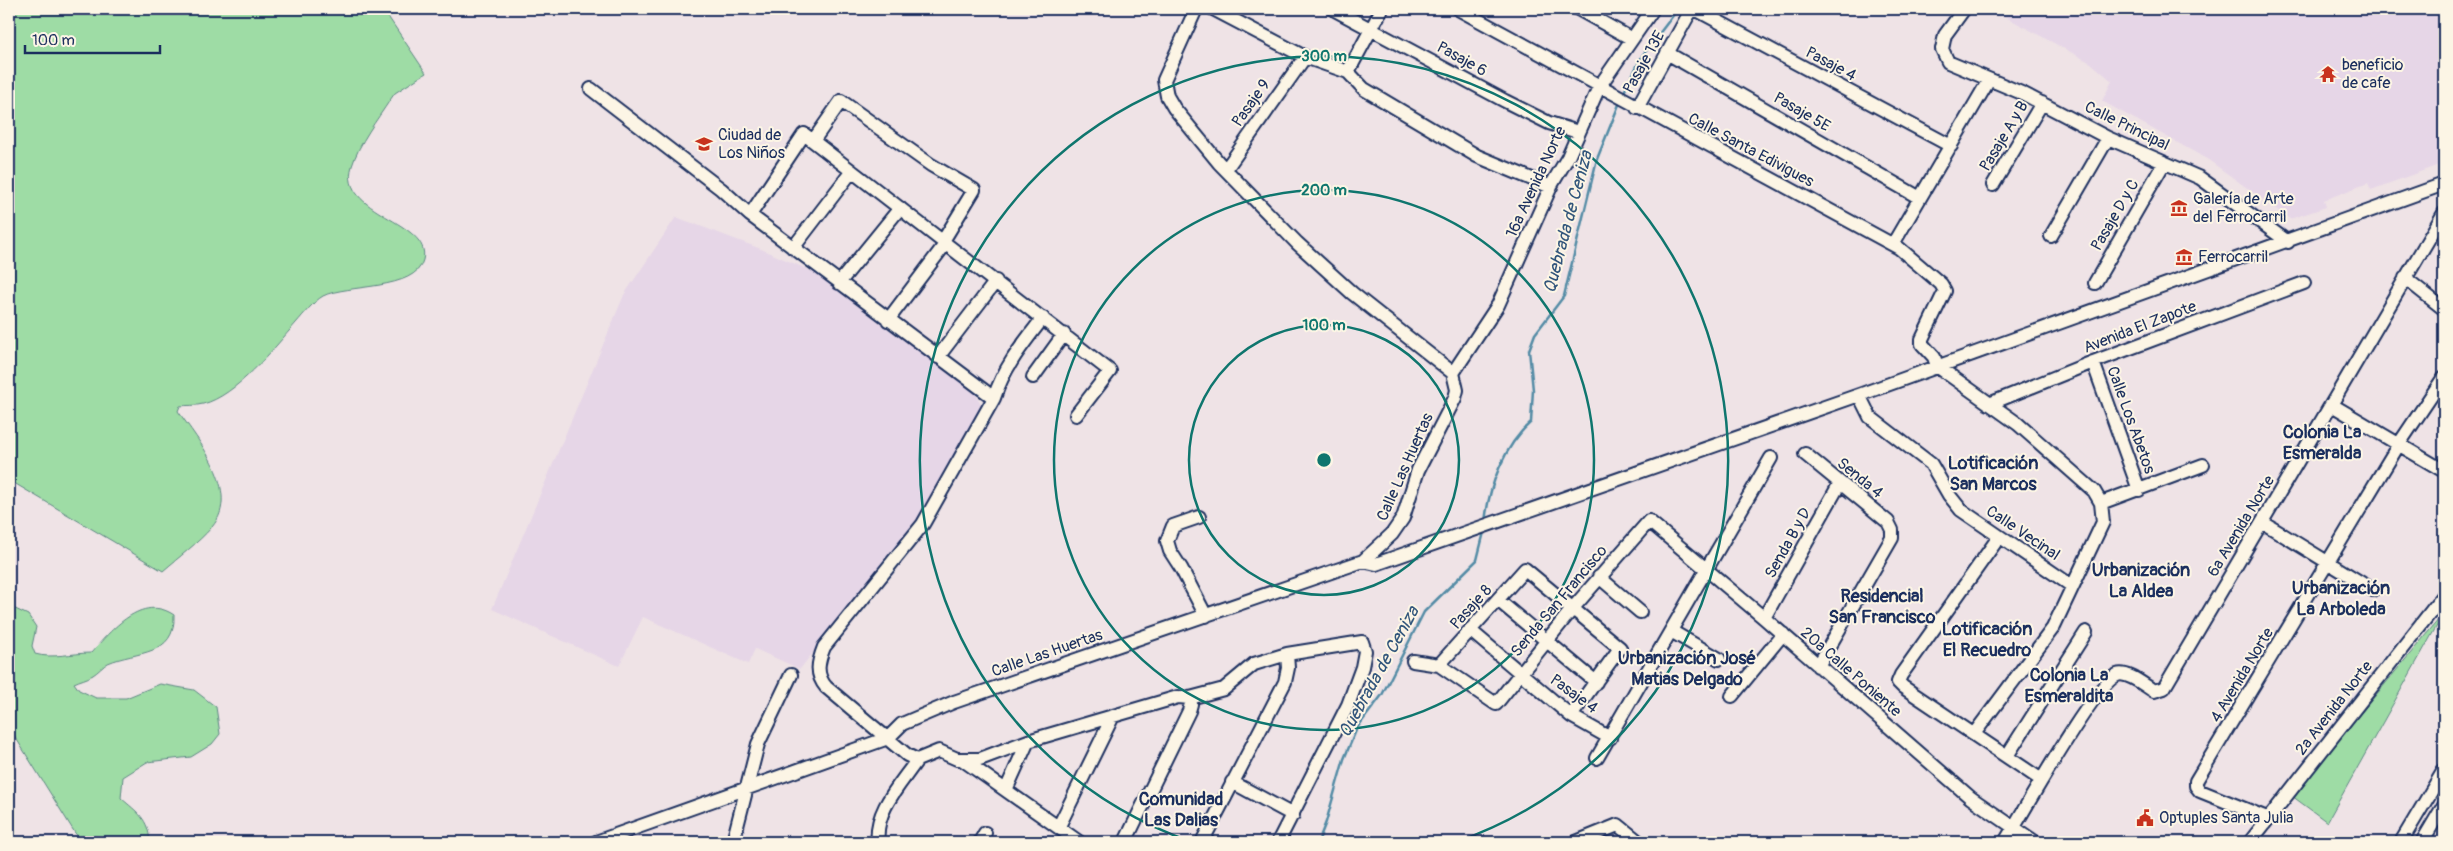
<svg xmlns="http://www.w3.org/2000/svg" width="2453" height="851" viewBox="0 0 2453 851" font-family="Pangolin,sans-serif">
<style>
.built{fill:#e6d6e7}
.green{fill:#9edca5;stroke:#5c8682}
.lines{fill:none;stroke-linecap:round;stroke-linejoin:round}
.stream{stroke:#538ba5;stroke-width:2.5}
.minor-casing{stroke:#1b2f5e;stroke-width:16}
.minor{stroke:#fcf5e5;stroke-width:12}
.ring{fill:none;stroke:#0f766e;stroke-width:2.5}
.labels{text-anchor:middle;dominant-baseline:central;stroke-width:4;stroke-linejoin:round;paint-order:stroke}
.street-label{font-size:16px;fill:#1b2f5e;stroke:#fcf5e5}
.poi-label{font-size:16px;fill:#1b2f5e;stroke:#fcf5e5;text-anchor:start}
.water-label{font-size:18px;font-style:italic;fill:#32567c;stroke:#fcf5e5}
.neighbourhood-label{font-size:18px;font-weight:bold;fill:#1b2f5e;stroke:#fcf5e5}
.centre{fill:#0f766e;stroke:#fcf5e5;stroke-width:2.5}
.ring-label{font-size:15px;text-anchor:middle;font-weight:bold;fill:#0f766e;stroke:#fcf5e5;stroke-width:4;stroke-linejoin:round;paint-order:stroke}
</style>
<rect width="100%" height="100%" fill="#efe3e6"/>
<filter id="ink" filterUnits="userSpaceOnUse"><feTurbulence type="fractalNoise" baseFrequency=".02" numOctaves="2"/><feDisplacementMap in="SourceGraphic" scale="10" xChannelSelector="R" yChannelSelector="G"/><feConvolveMatrix kernelMatrix="1 2 1 2 8 2 1 2 1" color-interpolation-filters="sRGB"/></filter>
<g filter="url(#ink)">
<path class="built" d="M1991,9H2444V163L2371,190L2368,183L2324,200L2326,207L2290,219L2207,159L2102,101L2112,81L2091,63Z
M676,217L761,249L818,274L883,325L974,391L983,408L913,527L800,669L755,649L748,664L643,617L619,666L492,609L624,295Z"/>
<path class="green" d="M9,9H383L426,73L395,93L390,100C377,120 359,143 352,166C337,214 433,221 423,260C416,291 346,284 323,296C313,302 304,314 296,323C274,348 236,396 203,404C196,406 187,405 180,406L178,411C198,440 242,492 212,527C198,543 179,557 163,571L9,480Z
M9,606L28,615L36,627L32,646L35,654C52,659 72,653 91,653C111,630 142,593 174,615C176,657 136,651 108,663C103,666 98,672 93,675C87,679 80,680 74,683L79,690L96,698H126L160,684L194,690L216,707L220,734L212,744L191,757L147,762L123,777L121,798C138,813 148,818 150,842H83L75,833L9,727Z
M2444,613L2327,822L2292,796Z"/>
<g class="lines">
<path class="stream" d="M1623,94L1642,56L1678,9
M1485,522C1489,486 1504,446 1531,422L1533,390L1529,350L1535,334L1564,296L1597,159L1620,102
M1318,842L1326,822L1344,759L1357,728L1382,695L1424,612L1477,560L1484,532"/>
<g class="minor-casing">
<path id="minor" d="M1213,9L1305,57L1348,72L1364,89L1477,156L1551,187
M1333,9L1505,101L1549,123L1578,132
M1458,9L1899,248L1941,284L1945,291L1922,339V344L1934,357L1937,366L2018,424L2094,491L2101,503L2103,522L2053,628L1974,734
M1578,9L1632,39
M1695,9L1951,146
M1964,9L1945,35L1942,49L1948,62L2024,94L2108,138L2200,178L2288,242
M1667,53L1920,198
M1348,72L1382,9
M591,89L721,189L750,215L994,398
M1637,108L1689,14L1695,9
M813,141L841,101L931,165L974,190L943,241
M1226,169L1305,57
M1993,185L2042,103
M750,215L804,134L1110,371L1076,415
M2051,236L2108,138
M1893,244L1989,80
M793,248L852,171
M2405,278L2444,309
M839,283L900,208
M2095,283L2164,163
M888,320L946,243
M938,357L996,281
M2093,362L2139,490
M1453,373L1498,305L1552,184L1568,157L1599,87L1653,9
M1033,377L1064,334
M1859,395L1870,417L1931,464L1949,495L1961,510L2072,586
M1989,404L2093,362L2304,283
M2332,405L2444,471
M1805,454L1888,522L1892,530V538L1818,666
M2101,503L2203,465
M1199,517L1173,526L1167,541L1170,551L1181,568L1206,616
M2262,522L2373,590
M1999,537L1901,675L1898,682L1903,687L2040,779
M1363,561L1376,564L1859,395L2444,184
M1599,577L1640,612
M1499,601L1596,682
M1764,618L1840,483
M1471,631L1571,716L1610,738
M1671,631L1719,659
M1413,661L1439,665L1496,704L1573,608L1649,521L1764,618L1971,798L2035,842
M1439,665L1525,569L1620,648L1571,716
M1732,696L1783,634
M1190,698L1224,689L1254,664L1287,654
M2007,756L2086,632
M1597,758L1771,458
M917,760L939,751L957,759H980L1028,741L1178,697L1190,698L1191,704L1189,711L1125,842
M963,760L1079,842
M1232,782L1293,815
M1006,790L1028,741
M2267,818L2200,791L2196,786V781L2399,444L2444,377
M1059,826L1113,716
M596,842L888,738L902,724L954,702L1363,561L1392,534L1403,518L1418,470L1455,398L1457,390L1453,373L1352,293L1297,243L1219,163L1174,108L1167,96L1164,80L1196,9
M733,842L758,744L791,675
M878,842C874,811 900,785 917,760L907,755L826,687C815,674 818,662 824,647L923,524L994,398C1004,367 1023,344 1043,318
M980,842L985,833
M1202,842L1285,682L1288,668L1287,654L1362,642L1365,651L1362,667L1348,705L1278,842
M1576,842L1618,825L1639,842
M2005,842C2021,816 2095,683 2117,675C2128,671 2145,686 2154,691L2164,688L2444,213
M2250,842L2444,595
M2401,842L2444,770
M2422,842L2444,805"/>
</g>
<use href="#minor" class="minor"/>
</g>
</g>
<g class="ring">
<circle cx="1324" cy="460" r="135"/>
<circle cx="1324" cy="460" r="270"/>
<path d="M1192 842A404 404 0 1 1 1456 842"/>
</g>
<defs>
<g id="temple-bare" transform="scale(1.35)"><path d="M0-6L5-2H3V0L6.5 2.5H4V6H1.5V3h-3V6H-4V2.5H-6.5L-3 0V-2H-5Z" fill="#c8321e" stroke="#fcf5e5" stroke-width="2.5" paint-order="stroke"/></g>
<g id="school-bare" transform="scale(1.35)"><path d="M0-5L7-2L0 1L-7-2ZM-4 1L0 2.5L4 1V4Q0 6-4 4Z" fill="#c8321e" stroke="#fcf5e5" stroke-width="2.5" paint-order="stroke"/></g>
<g id="museum-bare" transform="scale(1.35)"><path d="M0-6L6-3V-2H-6V-3ZM-5-1h2V3h-2ZM-1-1h2V3h-2ZM3-1h2V3H3ZM-6 4H6V6H-6Z" fill="#c8321e" stroke="#fcf5e5" stroke-width="2.5" paint-order="stroke"/></g>
<g id="civic-bare" transform="scale(1.35)"><path d="M-.6-6.5H3V-4.5H.6V-3L4-1V1h2V6H-6V1h2V-1L-.6-3ZM-1.2 2.5V6h2.4V2.5Z" fill="#c8321e" stroke="#fcf5e5" stroke-width="2.5" paint-order="stroke"/></g>
</defs>
<g fill-rule="evenodd">
<use href="#temple-bare" x="2328" y="74"/>
<use href="#school-bare" x="704" y="144"/>
<use href="#museum-bare" x="2179" y="208"/>
<use href="#museum-bare" x="2184" y="257"/>
<use href="#civic-bare" x="2145" y="818"/>
</g>
<g class="labels">
<g class="street-label">
<text transform="translate(1462 59) rotate(29)">Pasaje 6</text>
<text transform="translate(1644 62) rotate(-61)">Pasaje 13E</text>
<text transform="translate(1831 64) rotate(28)">Pasaje 4</text>
<text transform="translate(1251 103) rotate(-55)">Pasaje 9</text>
<text transform="translate(1802 112) rotate(30)">Pasaje 5E</text>
<text transform="translate(2127 126) rotate(26)">Calle Principal</text>
<text transform="translate(2004 136) rotate(-59)">Pasaje A y B</text>
<text transform="translate(1751 150) rotate(28)">Calle Santa Edivigues</text>
<text transform="translate(1536 182) rotate(-65)">16a Avenida Norte</text>
<text transform="translate(2115 215) rotate(-60)">Pasaje D y C</text>
<text transform="translate(2140 327) rotate(-21)">Avenida El Zapote</text>
<text transform="translate(2131 420) rotate(70)">Calle Los Abetos</text>
<text transform="translate(1405 467) rotate(-66)">Calle Las Huertas</text>
<text transform="translate(1860 478) rotate(39)">Senda 4</text>
<text transform="translate(2241 526) rotate(-59)">6a Avenida Norte</text>
<text transform="translate(2023 533) rotate(34)">Calle Vecinal</text>
<text transform="translate(1788 543) rotate(-61)">Senda B y D</text>
<text transform="translate(1559 601) rotate(-50)">Senda San Francisco</text>
<text transform="translate(1471 607) rotate(-48)">Pasaje 8</text>
<text transform="translate(1047 653) rotate(-19)">Calle Las Huertas</text>
<text transform="translate(1851 672) rotate(41)">20a Calle Poniente</text>
<text transform="translate(2242 675) rotate(-59)">4 Avenida Norte</text>
<text transform="translate(1574 694) rotate(36)">Pasaje 4</text>
<text transform="translate(2334 708) rotate(-52)">2a Avenida Norte</text>
</g>
<g class="poi-label">
<text x="2342" y="65">beneficio<tspan x="2342" dy="18">de cafe</tspan></text>
<text x="718" y="135">Ciudad de<tspan x="718" dy="18">Los Niños</tspan></text>
<text x="2193" y="199">Galería de Arte<tspan x="2193" dy="18">del Ferrocarril</tspan></text>
<text x="2198" y="257">Ferrocarril</text>
<text x="2159" y="818">Optuples Santa Julia</text>
</g>
<g class="water-label">
<text transform="translate(1568 222) rotate(-75)">Quebrada de Ceniza</text>
<text transform="translate(1379 672) rotate(-61)">Quebrada de Ceniza</text>
</g>
<g class="neighbourhood-label">
<text x="2322" y="432">Colonia La<tspan x="2322" dy="21">Esmeralda</tspan></text>
<text x="1993" y="463">Lotificación<tspan x="1993" dy="21">San Marcos</tspan></text>
<text x="2141" y="570">Urbanización<tspan x="2141" dy="21">La Aldea</tspan></text>
<text x="2341" y="588">Urbanización<tspan x="2341" dy="21">La Arboleda</tspan></text>
<text x="1882" y="596">Residencial<tspan x="1882" dy="21">San Francisco</tspan></text>
<text x="1987" y="629">Lotificación<tspan x="1987" dy="21">El Recuedro</tspan></text>
<text x="1687" y="658">Urbanización José<tspan x="1687" dy="21">Matias Delgado</tspan></text>
<text x="2069" y="675">Colonia La<tspan x="2069" dy="21">Esmeraldita</tspan></text>
<text x="1181" y="799">Comunidad<tspan x="1181" dy="21">Las Dalias</tspan></text>
</g>
</g>
<circle cx="1324" cy="460" r="8" class="centre"/>
<g class="ring-label">
<text x="1324" y="61">300 m</text>
<text x="1324" y="195">200 m</text>
<text x="1324" y="330">100 m</text>
</g>
<rect width="2453" height="851" fill="none" stroke="#fcf5e5" stroke-width="30"/>
<rect x="15" y="15" width="2423" height="821" fill="none" stroke="#1b2f5e" stroke-width="2" filter="url(#ink)"/>
<path d="M25 45v8h135v-8" fill="none" stroke="#1b2f5e" stroke-width="2.5"/>
<text x="32" y="45" font-size="15" fill="#1b2f5e" stroke="#fcf5e5" stroke-width="4" paint-order="stroke">100 m</text>
</svg>
